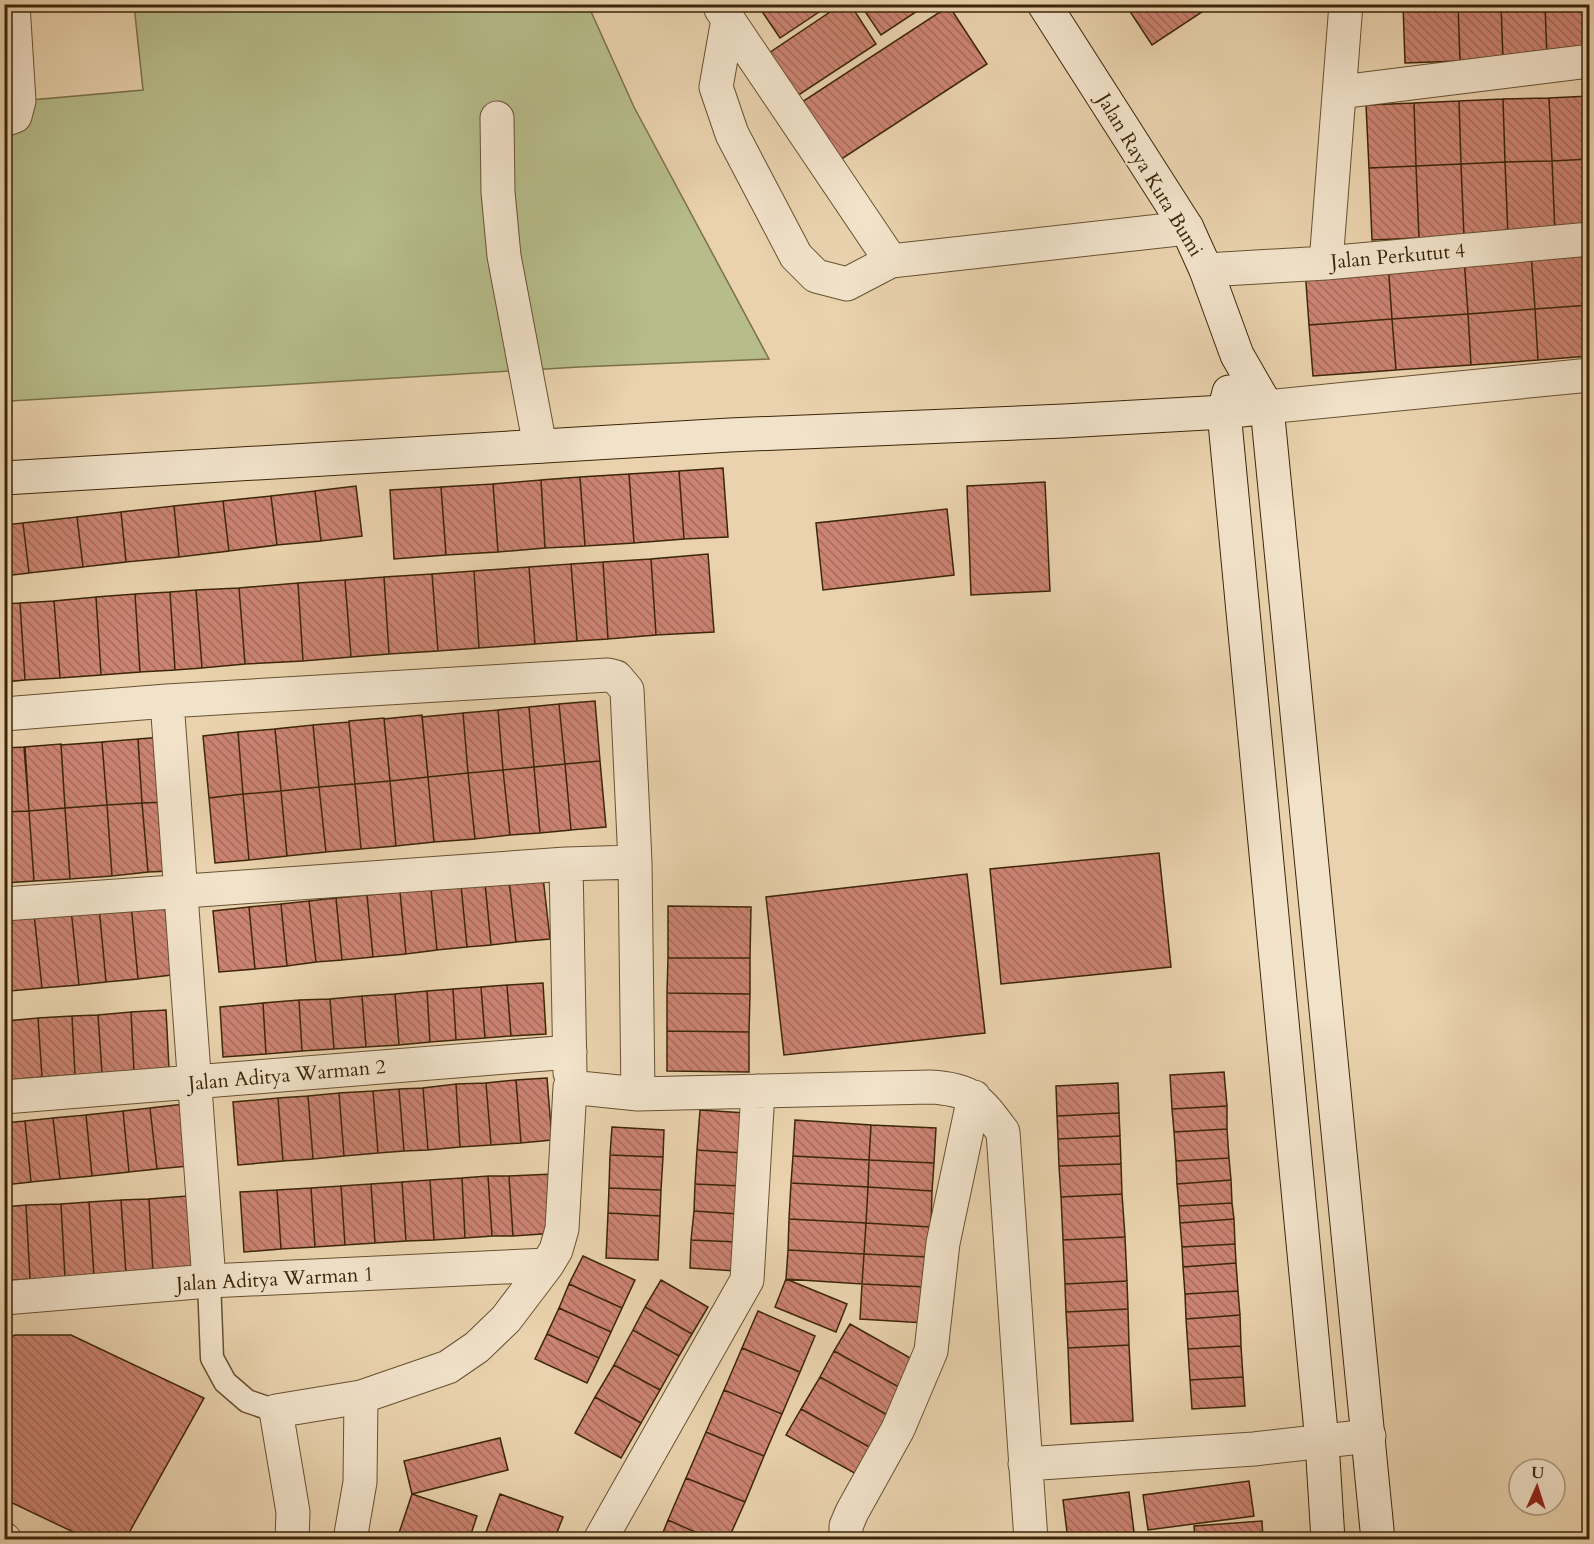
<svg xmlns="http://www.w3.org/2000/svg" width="1594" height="1544" viewBox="0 0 1594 1544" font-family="Cardo,serif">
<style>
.grass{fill:#b6bc8a;stroke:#7a7149;stroke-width:1.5}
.building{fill:url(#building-back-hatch);stroke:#3d2608;stroke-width:1.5}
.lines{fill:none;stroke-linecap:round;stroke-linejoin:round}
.lane-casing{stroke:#685131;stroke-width:25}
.street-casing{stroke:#685131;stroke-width:35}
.secondary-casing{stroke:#3d2608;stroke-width:35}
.lane{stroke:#f1e2ca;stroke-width:22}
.street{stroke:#f1e2ca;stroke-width:33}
.secondary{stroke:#f1e2ca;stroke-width:33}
.labels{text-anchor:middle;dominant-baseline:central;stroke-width:5;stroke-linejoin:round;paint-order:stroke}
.street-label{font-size:20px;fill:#3d2608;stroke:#f1e2ca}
</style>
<defs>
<pattern id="building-back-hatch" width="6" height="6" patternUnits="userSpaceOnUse" patternTransform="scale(1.5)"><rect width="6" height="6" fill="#cb8372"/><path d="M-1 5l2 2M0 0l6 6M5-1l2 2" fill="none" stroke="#a66b5c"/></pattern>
</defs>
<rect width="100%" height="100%" fill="#e9d2ad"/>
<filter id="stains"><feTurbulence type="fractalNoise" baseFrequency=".00333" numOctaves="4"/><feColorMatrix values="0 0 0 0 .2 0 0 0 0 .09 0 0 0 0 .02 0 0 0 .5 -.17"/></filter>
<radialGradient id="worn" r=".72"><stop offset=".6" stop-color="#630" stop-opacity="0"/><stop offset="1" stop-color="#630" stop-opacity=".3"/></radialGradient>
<path class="grass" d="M134,5H588L634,107L769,359L579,367L10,401L4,352V120L19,101L143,90Z"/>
<path class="building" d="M764,4H831L780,38L759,7Z
M842,4H850L876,44L791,100L763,57Z
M860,4H928L881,35Z
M1110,4H1122L1113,10Z
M1131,4H1214L1152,45L1127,7Z
M1403,4H1458L1460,61L1405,63Z
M1458,4H1501L1503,60L1460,61Z
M1501,4H1545L1547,58L1503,60Z
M1545,4H1590V57L1547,58Z
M949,6L987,64L840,160L802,102Z
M1590,96V159L1552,161L1549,98Z
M1549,98L1552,161L1505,162L1503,99Z
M1503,99L1505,162L1461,164L1459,101Z
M1459,101L1461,164L1416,166L1414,103Z
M1414,103L1416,166L1369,168L1366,105Z
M1590,159V231L1555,233L1552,161Z
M1552,161L1555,233L1508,235L1505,162Z
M1505,162L1508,235L1464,237L1461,164Z
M1461,164L1464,237L1419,238L1416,166Z
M1416,166L1419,238L1372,240L1369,168Z
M1590,248V301L1586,249Z
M1586,249L1590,305L1535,309L1531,253Z
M1531,253L1535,309L1468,314L1464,257Z
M1464,257L1468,314L1392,319L1388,262Z
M1388,262L1392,319L1309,325L1305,268Z
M1590,305V356L1538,360L1535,309Z
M1535,309L1538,360L1471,365L1468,314Z
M1468,314L1471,365L1396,370L1392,319Z
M1392,319L1396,370L1313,376L1309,325Z
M723,468L728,537L684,539L679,471Z
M679,471L684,539L634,543L629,474Z
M629,474L634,543L585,546L580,477Z
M580,477L585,546L545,548L541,480Z
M541,480L545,548L498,552L493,484Z
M1045,482L1050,591L971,595L967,486Z
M493,484L498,552L446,555L441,487Z
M356,486L362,536L321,541L315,491Z
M441,487L446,555L394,559L390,490Z
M315,491L321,541L277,545L271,496Z
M271,496L277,545L229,551L223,501Z
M223,501L229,551L179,557L174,506Z
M174,506L179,557L126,562L121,512Z
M947,509L954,575L823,590L816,523Z
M121,512L126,562L83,567L77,517Z
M77,517L83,567L29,573L23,523Z
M23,523L29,573L4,576V525Z
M708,554L714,632L656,635L651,559Z
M651,559L656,635L608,639L603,562Z
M603,562L608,639L577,641L571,564Z
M571,564L577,641L535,644L529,567Z
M529,567L535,644L479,648L474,571Z
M474,571L479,648L438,651L432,574Z
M432,574L438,651L389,654L384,577Z
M384,577L389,654L351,657L345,580Z
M345,580L351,657L303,661L298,583Z
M298,583L303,661L245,664L239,588Z
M239,588L245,664L202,668L196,590Z
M196,590L202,668L175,670L170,592Z
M170,592L175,670L140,672L135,594Z
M135,594L140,672L101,675L96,597Z
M96,597L101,675L60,678L54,601Z
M54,601L60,678L25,680L20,603Z
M20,603L25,680L4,682V604Z
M595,701L600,761L565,764L559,704Z
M559,704L565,764L534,767L529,707Z
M529,707L534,767L503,770L498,710Z
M498,710L503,770L468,773L463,713Z
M463,713L468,773L428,777L422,717Z
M422,715L428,777L390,781L384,719Z
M384,718L390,781L355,784L349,721Z
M349,722L355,784L319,787L313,725Z
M313,725L319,787L281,791L275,729Z
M275,729L281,791L243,794L238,732Z
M238,732L243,794L209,798L203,736Z
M163,737L168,802L142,803L138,739Z
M138,739L142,803L107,805L102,742Z
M102,742L107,805L65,808L61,745Z
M61,744L65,808L29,811L24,747Z
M25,747L29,811L4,812V748Z
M600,761L606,827L571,830L565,764Z
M565,764L571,830L540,833L534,767Z
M534,767L540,833L510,835L503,770Z
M503,770L510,835L475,839L468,773Z
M468,773L475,839L434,842L428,777Z
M428,777L434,842L396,846L390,781Z
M390,781L396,846L361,849L355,784Z
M355,784L361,849L326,852L319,787Z
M319,787L326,852L287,856L281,791Z
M281,791L287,856L249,860L243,794Z
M243,794L249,860L215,863L209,798Z
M168,802L172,871L148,872L142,803Z
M142,803L148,872L112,876L107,805Z
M107,805L112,876L70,879L65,808Z
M65,808L70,879L34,881L29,811Z
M29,811L34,881L5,883L4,812Z
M1159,853L1171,967L1001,984L990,869Z
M967,874L985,1033L784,1055L766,897Z
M543,877L550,939L516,942L509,880Z
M509,880L516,942L491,945L485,883Z
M485,883L491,945L467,947L461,885Z
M461,885L467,947L437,950L431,889Z
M431,889L437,950L406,954L400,892Z
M400,892L406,954L373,957L367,895Z
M367,895L373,957L342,960L336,898Z
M336,898L342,960L316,962L309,901Z
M173,900L180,974L138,979L131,904Z
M309,901L316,962L287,966L281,904Z
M131,904L138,979L106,982L99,907Z
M281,904L287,966L255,969L249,907Z
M668,906L751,907L750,958H668Z
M99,907L106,982L79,985L71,909Z
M249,907L255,969L219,972L213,911Z
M71,909L79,985L42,988L34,914Z
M34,914L42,988L10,991L4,937V916Z
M4,937L10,991L4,992Z
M668,958H750V994L667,993Z
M543,983L546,1034L511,1036L507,985Z
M507,985L511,1036L485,1038L481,987Z
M481,987L485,1038L456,1040L453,989Z
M453,989L456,1040L430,1042L427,991Z
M427,991L430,1042L399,1045L395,994Z
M667,993L750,994L749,1032L667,1031Z
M395,994L399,1045L366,1047L362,996Z
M362,996L366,1047L334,1049L330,999Z
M330,999L334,1049L302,1051L299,1000Z
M299,1000L302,1051L266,1054L263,1003Z
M263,1003L266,1054L223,1057L220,1007Z
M166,1010L169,1069L134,1071L131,1012Z
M131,1012L134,1071L102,1073L98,1015Z
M98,1015L102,1073L75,1075L72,1016Z
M72,1016L75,1075L42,1077L38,1018Z
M38,1018L42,1077L10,1080L6,1021Z
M4,1021H6L10,1080H4Z
M667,1031L749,1032V1072L667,1071Z
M1224,1072L1227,1106L1172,1109L1170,1075Z
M547,1078L552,1140L521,1143L516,1080Z
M516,1080L521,1143L491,1145L486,1083Z
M486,1083L491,1145L460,1147L456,1084Z
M1118,1083L1119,1113L1057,1116L1056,1086Z
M456,1084L460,1147L428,1150L423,1088Z
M423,1088L428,1150L404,1151L399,1089Z
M399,1089L404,1151L378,1153L373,1091Z
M373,1091L378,1153L344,1156L339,1093Z
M339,1093L344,1156L313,1159L308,1096Z
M308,1096L313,1159L283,1161L278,1098Z
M278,1098L283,1161L238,1165L233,1102Z
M193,1103L199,1165L157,1169L150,1108Z
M1227,1106V1129L1174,1132L1172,1109Z
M150,1108L157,1169L129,1172L123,1111Z
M700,1110L746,1113L743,1153L697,1150Z
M123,1111L129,1172L92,1176L86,1115Z
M1119,1113L1120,1136L1058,1139L1057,1116Z
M86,1115L92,1176L60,1179L53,1118Z
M53,1118L60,1179L31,1182L25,1121Z
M795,1120L871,1125L869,1160L793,1156Z
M25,1121L31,1182L4,1185V1123Z
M871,1125L936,1128L934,1163L869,1160Z
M612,1127L664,1130L663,1157L610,1155Z
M1227,1129L1229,1158L1176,1161L1174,1132Z
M1120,1136L1121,1164L1059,1166L1058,1139Z
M697,1150L743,1153L741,1186L695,1184Z
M610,1155L663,1157L661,1190L609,1188Z
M793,1156L869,1160L868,1187L791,1183Z
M1229,1158L1231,1180L1177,1184L1176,1161Z
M869,1160L934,1163L932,1191L868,1187Z
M1121,1164L1122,1194L1061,1197L1059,1166Z
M553,1174L557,1233L513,1236L509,1176Z
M488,1176H509L513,1236H492Z
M488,1176L492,1236L465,1238L462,1178Z
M462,1178L465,1238L434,1240L430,1180Z
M430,1180L434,1240L406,1241L402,1182Z
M1231,1180L1232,1203L1179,1206L1177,1184Z
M402,1182L406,1241L375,1243L371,1184Z
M791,1183L868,1187L866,1223L789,1219Z
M371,1184L375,1243L345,1245L341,1186Z
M695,1184L741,1186L739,1214L694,1211Z
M341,1186L345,1245L315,1247L311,1188Z
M868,1187L932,1191L931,1227L866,1223Z
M311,1188L315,1247L281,1249L277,1190Z
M609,1188L661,1190L660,1216L608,1213Z
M277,1190L281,1249L244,1252L240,1192Z
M1122,1194L1125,1237L1063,1240L1061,1197Z
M200,1195L205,1269L153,1273L149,1199Z
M149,1199L153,1273L126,1274L121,1200Z
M121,1200L126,1274L94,1276L89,1202Z
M89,1202L94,1276L65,1278L61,1204Z
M1232,1203L1234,1219L1180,1223L1179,1206Z
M61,1204L65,1278L30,1279L26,1205Z
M26,1205L30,1279L4,1281V1207Z
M694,1211L739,1214L738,1242L691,1240Z
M608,1213L660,1216L658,1260L606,1258Z
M789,1219L866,1223L864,1254L788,1250Z
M1234,1219L1235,1244L1182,1247L1180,1223Z
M866,1223L930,1227L928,1257L864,1254Z
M1125,1237L1127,1281L1065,1284L1063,1240Z
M691,1240L738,1242L736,1271L690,1268Z
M1235,1244L1236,1263L1183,1267L1182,1247Z
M788,1250L864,1254L862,1284L786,1279Z
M864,1254L928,1257L927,1287L862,1284Z
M583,1256L635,1280L622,1308L569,1284Z
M1236,1263L1238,1291L1185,1294L1183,1267Z
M786,1279L847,1304L836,1332L775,1307Z
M661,1280L708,1307L692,1334L645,1307Z
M1127,1281L1128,1309L1066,1312L1065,1284Z
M569,1284L622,1308L611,1332L559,1308Z
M862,1284L927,1287L925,1323L860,1319Z
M1238,1291L1240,1315L1186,1319L1185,1294Z
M645,1307L692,1334L679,1356L633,1330Z
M559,1308L611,1332L599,1358L547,1334Z
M1128,1309L1129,1345L1068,1348L1066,1312Z
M758,1311L815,1336L800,1372L742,1348Z
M1240,1315L1241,1346L1188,1349L1186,1319Z
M850,1324L921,1364L906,1391L834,1351Z
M633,1330L679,1356L660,1390L614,1365Z
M547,1334L599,1358L587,1383L535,1359Z
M15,1335H71L204,1398L125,1540H90L4,1499V1340Z
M1129,1345L1133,1421L1071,1424L1068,1348Z
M1241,1346L1243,1377L1190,1380L1188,1349Z
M742,1348L800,1372L782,1414L724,1390Z
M834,1351L906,1391L891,1417L820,1377Z
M614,1365L660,1390L641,1423L595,1397Z
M820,1377L891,1417L873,1449L801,1409Z
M1243,1377L1245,1406L1192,1409L1190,1380Z
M724,1390L782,1414L764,1456L706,1432Z
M595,1397L641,1423L621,1458L575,1433Z
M801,1409L873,1449L858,1475L786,1435Z
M706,1432L764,1456L745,1502L686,1478Z
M500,1438L508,1470L412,1494L404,1461Z
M686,1478L745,1502L728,1540H713L668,1520Z
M1249,1481L1254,1516L1148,1530L1143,1495Z
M1129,1492L1135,1540H1068L1063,1500Z
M412,1494L477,1516L469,1540H418L399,1533Z
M500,1494L563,1517L554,1540H506L486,1532Z
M668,1520L713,1540H660Z
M1262,1521L1263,1540H1195L1194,1526Z
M486,1532L506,1540H483Z
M399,1533L418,1540H396Z"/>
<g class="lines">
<g class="lane-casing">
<path id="lane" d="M209,1281L212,1358L225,1382L247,1401L276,1411"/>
</g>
<g class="street-casing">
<path id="street" d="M721,9L891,261
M728,19L716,87L732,134L796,256L816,276L847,284L891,261L1187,228
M1340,92L1590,61
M497,118L498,192L504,256L540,446
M4,120L15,116L19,101L13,4
M1326,263L1346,4
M1206,270L1326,263L1590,239
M1267,407L1590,375
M167,701L209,1281
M4,714L167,701L608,675L616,677L627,690L635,862L638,1094
M566,864L570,1073
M4,904L566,864L635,862
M4,1097L570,1052
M4,1298L209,1281L547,1265
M1025,1464L1254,1449L1369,1436
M4,1539L5,1540
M292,1540L293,1512L276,1411L361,1397L448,1367L477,1347L506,1319L547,1265L556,1250L562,1229L570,1087L638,1094L930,1087C972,1089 979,1100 1003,1132L1031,1540
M350,1540L360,1482L361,1397
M600,1540L747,1280L758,1091
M846,1540V1526L852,1512L898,1429L931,1351L943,1243L974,1097"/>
</g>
<g class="secondary-casing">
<path id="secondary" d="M1044,4L1187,228L1206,270L1237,355L1267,407L1378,1540
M1229,392L1224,412L1322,1442L1328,1540
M4,478L730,435L1064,421L1224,412L1267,407"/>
</g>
<use href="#lane" class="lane"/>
<use href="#street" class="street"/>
<use href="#secondary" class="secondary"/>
</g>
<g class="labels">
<g class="street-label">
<text transform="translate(1150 175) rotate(59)">Jalan Raya Kuta Bumi</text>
<text transform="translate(1398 256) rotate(-5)">Jalan Perkutut 4</text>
<text transform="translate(287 1075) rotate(-5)">Jalan Aditya Warman 2</text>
<text transform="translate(275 1279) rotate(-3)">Jalan Aditya Warman 1</text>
</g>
</g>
<rect width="1594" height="1544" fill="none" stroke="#e9d2ad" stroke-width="24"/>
<rect x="6" y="6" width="1582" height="1532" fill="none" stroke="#3d2608" stroke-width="3"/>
<rect x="12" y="12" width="1570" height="1520" fill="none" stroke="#3d2608" stroke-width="1.5"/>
<g transform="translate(1537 1487) rotate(3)"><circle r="28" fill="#f1e2ca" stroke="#a9977c" stroke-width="1.5"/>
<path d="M0-4.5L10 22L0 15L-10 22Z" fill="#8f2418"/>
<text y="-9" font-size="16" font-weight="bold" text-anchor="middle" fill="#3d2608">U</text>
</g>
<rect width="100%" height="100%" filter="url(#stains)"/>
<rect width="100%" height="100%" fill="url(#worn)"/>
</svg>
